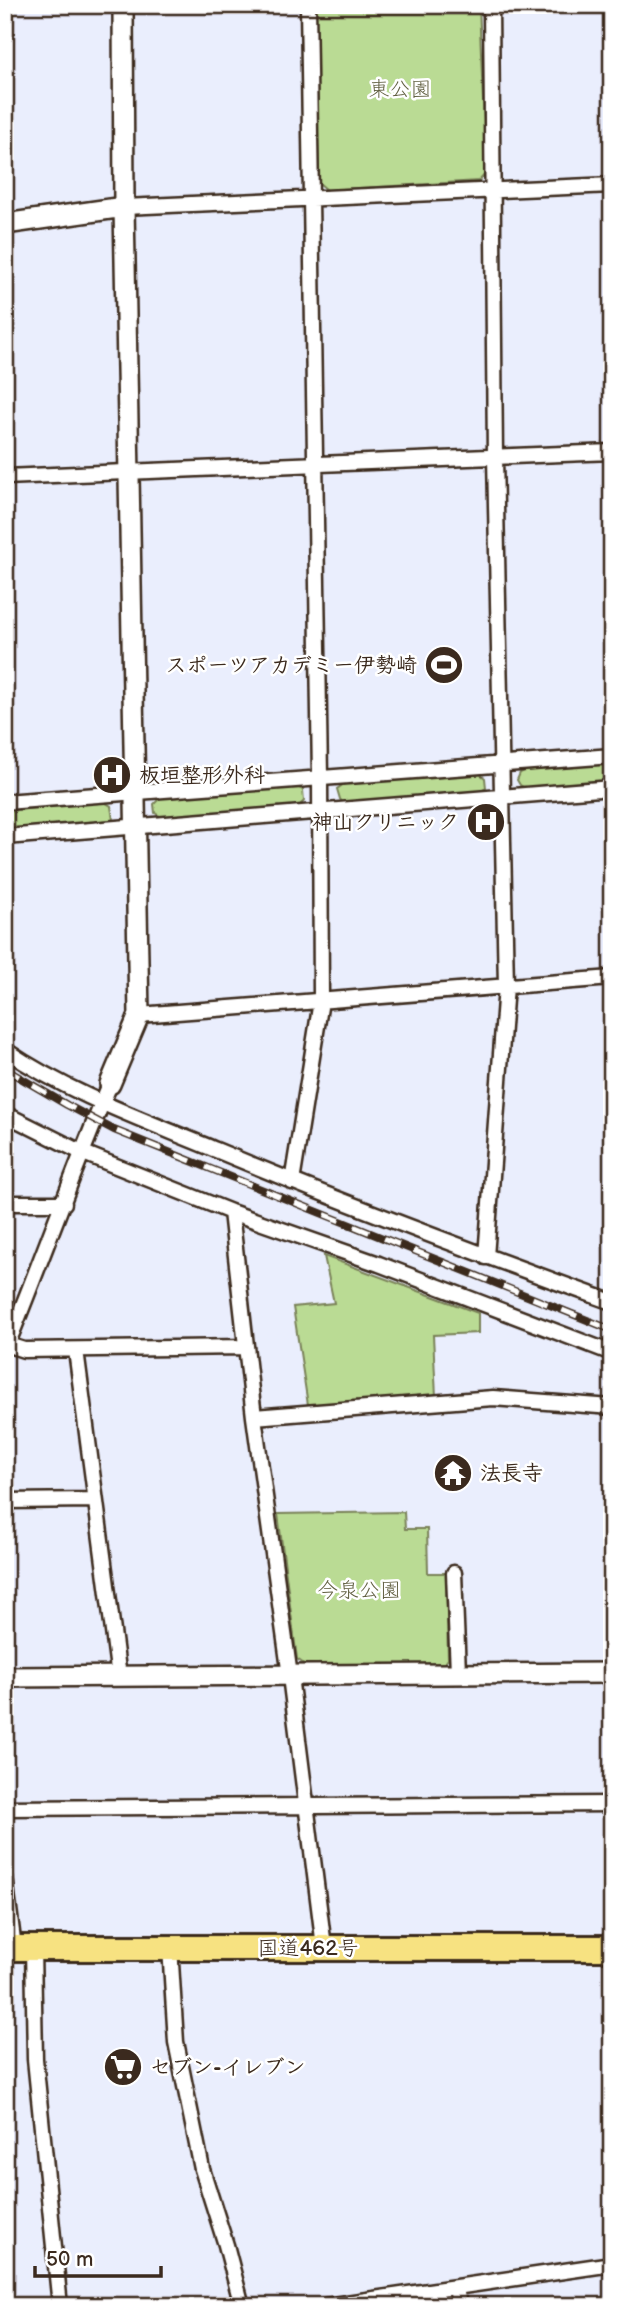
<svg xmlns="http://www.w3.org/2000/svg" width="617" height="2311" viewBox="0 0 617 2311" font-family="'Balsamiq Sans','Klee One',sans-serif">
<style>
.green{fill:#badb94;stroke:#7a8259;stroke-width:2}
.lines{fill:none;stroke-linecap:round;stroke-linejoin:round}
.minor-casing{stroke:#3b2a1e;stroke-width:19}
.tertiary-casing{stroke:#3b2a1e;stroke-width:24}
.trunk-casing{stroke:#3b2a1e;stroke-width:30}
.minor{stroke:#fff;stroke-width:14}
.tertiary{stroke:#fff;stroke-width:19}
.trunk{stroke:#f7e281;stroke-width:24}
.rail-casing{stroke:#3b2a1e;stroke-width:8}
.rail{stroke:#fff;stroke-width:5;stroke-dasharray:16;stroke-linecap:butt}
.labels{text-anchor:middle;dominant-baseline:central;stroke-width:5;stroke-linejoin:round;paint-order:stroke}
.park-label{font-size:21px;fill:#615f41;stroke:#fff}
.poi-label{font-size:21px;font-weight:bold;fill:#3b2a1e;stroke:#fff;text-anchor:start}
.street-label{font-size:21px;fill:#3b2a1e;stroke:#fff}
</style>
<rect width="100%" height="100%" fill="#eaeefd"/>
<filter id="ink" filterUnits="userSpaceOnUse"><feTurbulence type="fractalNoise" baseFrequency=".0143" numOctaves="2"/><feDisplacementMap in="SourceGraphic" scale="14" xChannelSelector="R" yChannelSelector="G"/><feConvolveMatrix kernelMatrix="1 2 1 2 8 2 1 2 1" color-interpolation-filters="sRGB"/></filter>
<g filter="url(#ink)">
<path class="green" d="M315,5H479L486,173L479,181L327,190L319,183Z
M612,761V783L529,790L520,785L517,780L520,773L528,769Z
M480,774L485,778L486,788L477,793L344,804L340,799L337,789L344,784Z
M297,787L303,790L304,801L298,807L165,819L155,813L154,804L160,798Z
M104,802L111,806L113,820L105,825L5,830V811Z
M324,1256L478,1313V1333L433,1335L436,1397L308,1405L293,1307L334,1303Z
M404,1512L405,1529H427L428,1573H446L448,1659L444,1664L307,1666L297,1659L278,1514Z"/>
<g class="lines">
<g class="minor-casing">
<path id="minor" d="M124,207L612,185
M5,477L612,452
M5,802L612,756
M5,837L612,788
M139,1015L612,978
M5,1050C70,1094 144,1120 216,1150C346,1204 479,1254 612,1302
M5,1114L81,1152L231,1212L379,1264L612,1353
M292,1182L321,1001L320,777L308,5
M5,1203H64
M231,1212L254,1417L290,1676L324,1947
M486,1257L506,986L495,457L491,5
M8,1343C43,1257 74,1169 110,1084
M5,1344L24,1350L246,1347
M76,1350L119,1677
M254,1417L493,1398L612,1407
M5,1501L95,1500
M454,1573L458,1672
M5,1808L612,1804
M5,1877L14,1948
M33,1947L35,2059L60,2306
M170,1947L176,2042L202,2169L226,2245L242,2306
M456,2287L459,2306
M326,2306L612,2264"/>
</g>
<g class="tertiary-casing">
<path id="tertiary" d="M5,224L124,207
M110,1084L139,1015L124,207L123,5
M5,1677L612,1673"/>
</g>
<g class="trunk-casing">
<path id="trunk" d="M5,1948H612"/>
</g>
<use href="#minor" class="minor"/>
<use href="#tertiary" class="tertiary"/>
<use href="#trunk" class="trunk"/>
<g class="rail-casing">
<path id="rail" d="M5,1069L67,1105L114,1130L612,1330"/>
</g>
<use href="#rail" class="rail"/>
</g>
</g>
<defs>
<g id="stadium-disc" transform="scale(2.0125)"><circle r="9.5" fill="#3b2a1e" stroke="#fff"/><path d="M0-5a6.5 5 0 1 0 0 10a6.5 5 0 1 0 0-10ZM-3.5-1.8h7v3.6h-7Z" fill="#fff"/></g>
<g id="hospital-disc" transform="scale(2.0125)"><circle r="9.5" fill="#3b2a1e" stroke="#fff"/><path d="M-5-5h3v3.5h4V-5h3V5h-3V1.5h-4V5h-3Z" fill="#fff"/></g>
<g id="temple-disc" transform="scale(2.0125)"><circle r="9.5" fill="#3b2a1e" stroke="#fff"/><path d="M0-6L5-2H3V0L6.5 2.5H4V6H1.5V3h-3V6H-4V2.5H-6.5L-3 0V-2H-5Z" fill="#fff"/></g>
<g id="supermarket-disc" transform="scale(2.0125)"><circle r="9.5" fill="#3b2a1e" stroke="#fff"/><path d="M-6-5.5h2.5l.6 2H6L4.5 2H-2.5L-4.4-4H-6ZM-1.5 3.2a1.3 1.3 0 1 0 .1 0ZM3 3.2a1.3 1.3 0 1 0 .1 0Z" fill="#fff"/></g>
</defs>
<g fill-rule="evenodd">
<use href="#stadium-disc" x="444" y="665"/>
<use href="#hospital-disc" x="112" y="775"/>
<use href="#hospital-disc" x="486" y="822"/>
<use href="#temple-disc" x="453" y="1473"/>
<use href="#supermarket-disc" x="123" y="2067"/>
</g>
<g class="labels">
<g class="park-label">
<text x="400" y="89">東公園</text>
<text x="359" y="1590">今泉公園</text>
</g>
<g class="poi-label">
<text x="417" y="665" text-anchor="end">スポーツアカデミー伊勢崎</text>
<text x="139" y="775">板垣整形外科</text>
<text x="459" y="822" text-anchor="end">神山クリニック</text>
<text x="480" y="1473">法長寺</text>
<text x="150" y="2067">セブン-イレブン</text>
</g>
<g class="street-label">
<text x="308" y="1948">国道462号</text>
</g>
</g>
<rect width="617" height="2311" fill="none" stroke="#fff" stroke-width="28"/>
<rect x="14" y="14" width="589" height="2283" fill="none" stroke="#3b2a1e" stroke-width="2.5" filter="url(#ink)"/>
<path d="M35 2266v10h126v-10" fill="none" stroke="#3b2a1e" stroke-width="3.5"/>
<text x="46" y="2266" font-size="21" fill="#3b2a1e" stroke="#ffffff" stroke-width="5" paint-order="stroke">50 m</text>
</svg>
